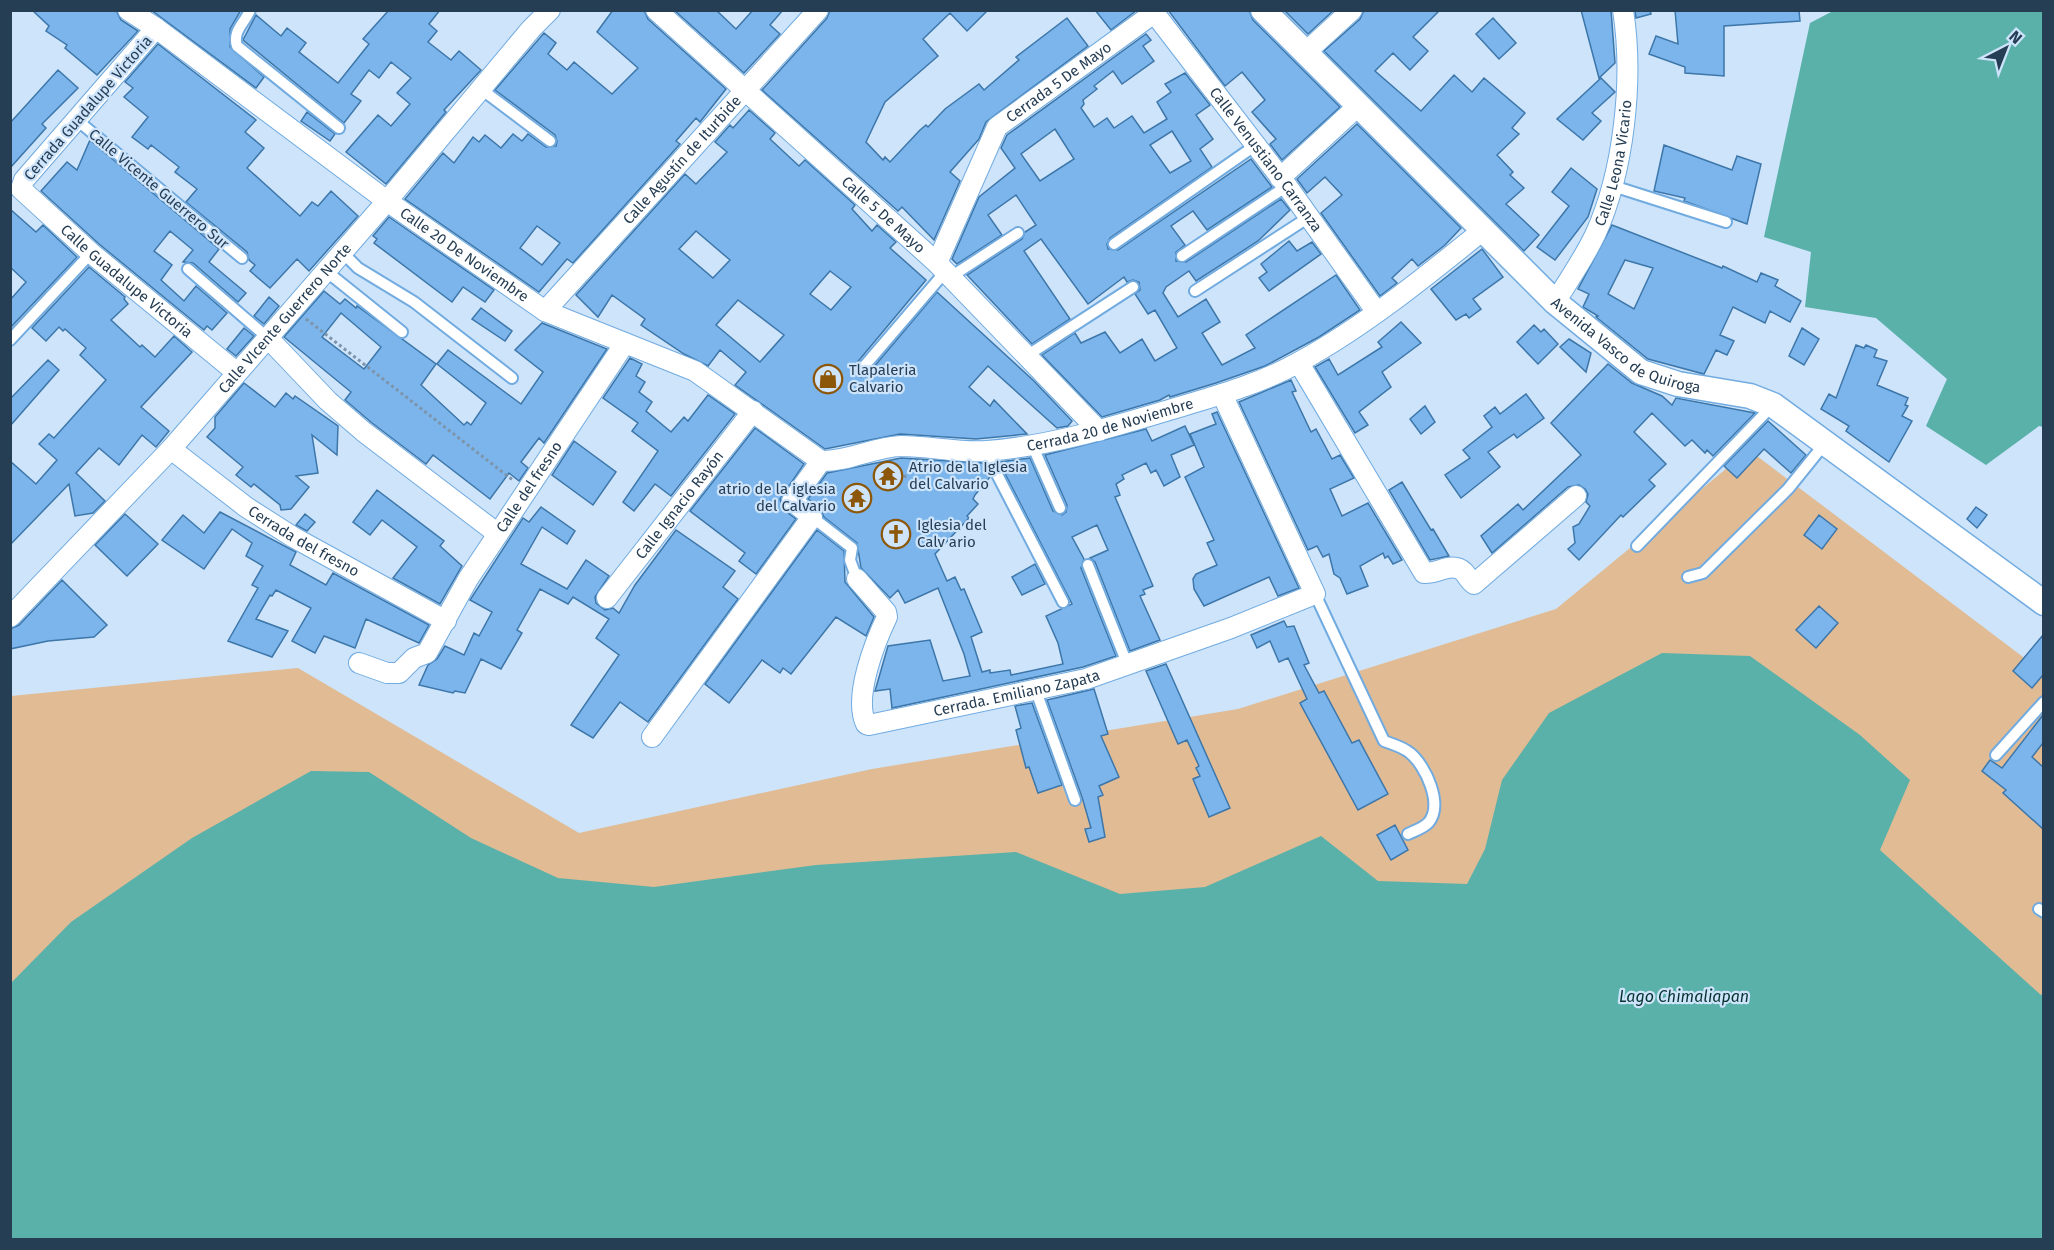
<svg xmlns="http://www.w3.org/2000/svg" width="2054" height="1250" viewBox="0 0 2054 1250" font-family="'Fira Sans',sans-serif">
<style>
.green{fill:#e1bb94}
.water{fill:#5ab1a9}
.building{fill:#7bb5eb;stroke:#3d76a9;stroke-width:1.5;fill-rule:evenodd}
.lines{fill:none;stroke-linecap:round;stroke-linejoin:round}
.service-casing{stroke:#71abe0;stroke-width:14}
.minor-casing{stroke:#71abe0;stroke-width:22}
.tertiary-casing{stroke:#71abe0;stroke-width:27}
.path{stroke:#7d94ab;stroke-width:3;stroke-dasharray:3 3;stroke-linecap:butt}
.service{stroke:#fff;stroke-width:10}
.minor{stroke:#fff;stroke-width:20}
.tertiary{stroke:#fff;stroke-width:24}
.labels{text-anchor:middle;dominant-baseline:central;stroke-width:4.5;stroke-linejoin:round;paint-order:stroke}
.street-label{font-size:15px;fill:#263e54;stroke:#cde4fb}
.poi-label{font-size:15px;fill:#263e54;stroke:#cde4fb;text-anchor:start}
.water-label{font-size:16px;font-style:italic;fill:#05312e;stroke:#cde4fb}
</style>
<rect width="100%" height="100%" fill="#cde4fb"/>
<path class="green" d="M1749,450L2043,672V1239L11,1240V696L298,668L579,833L872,769L1238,709L1556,609Z"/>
<path class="water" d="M1833,11H2043V427L2039,426L1986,465L1926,426L1947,379L1876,318L1805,307L1811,252L1764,237L1810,23Z
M1662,653L1750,656L1860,735L1910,780L1880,850L2041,995L2043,993V1239H11V983L71,922L192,838L311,771L369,772L471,838L558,878L654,887L816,865L1016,852L1120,894L1205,887L1321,836L1378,881L1467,884L1485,849L1502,780L1549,713Z"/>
<path class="building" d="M32,10H116L121,20L138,31L97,75L65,48L67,45L46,31L49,26Z
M151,10H241L230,29V47L264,77L256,88Z
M389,10H440L429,24L437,31L428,42L451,60L459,51L481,70L444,110L446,112L386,184L346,152L378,115L391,126L410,104L397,93L411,78L391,62L379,78L369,70L351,94L361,101L344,123L243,40L256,15L281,36L287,28L306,43L299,52L338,83L369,44L363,39Z
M613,10H644L648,19L726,89L700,122L696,118L676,141L680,144L573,263L567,259L539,292L405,199L443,153L454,163L473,137L479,142L485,135L501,148L513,134L522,141L528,134L546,147L556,146L557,141L555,135L495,90L544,33L556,43L548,54L567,70L574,62L612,94L638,68L597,32ZM537,226L560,243L542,265L520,248Z
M674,10H716L736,29L753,10H783L770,25L780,34L744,73Z
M830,10H988L967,31L950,13L923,39L938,56L885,102L866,142L883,160L885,157L890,162L920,130L926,125L928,127L945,109L979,84L984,90L1019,60L1016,57L1067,18L1088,46L986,122L979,139L950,172L960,181L934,240L902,207L898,211L762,90L827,18Z
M1095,10H1137L1111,30Z
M1168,10H1249L1253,20L1340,107L1282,160L1270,144L1276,139L1252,112L1265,100L1242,72L1225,86Z
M1284,10H1334L1308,34Z
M1364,10H1440L1413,37L1428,51L1410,70L1393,53L1375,71L1421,111L1454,75L1472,92L1484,78L1525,113L1512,128L1519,134L1497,155L1513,172L1510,175L1524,188L1506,204L1539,235L1524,251L1324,51L1360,19Z
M1581,10H1611L1615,63L1599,78Z
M1635,10H1650L1651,14L1636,18Z
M1675,10H1799L1800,21L1724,26V76L1685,73V67L1649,54L1656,36L1678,44Z
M1493,18L1516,43L1499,59L1476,34Z
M1146,34L1151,40L1143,46L1154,61L1122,84L1113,71L1094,86L1097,89L1083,100L1084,104L1081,108L1094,127L1107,118L1114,128L1132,116L1144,133L1167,119L1157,102L1171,92L1165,84L1185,73L1210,105L1196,115L1213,139L1200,149L1212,167L1110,238L1107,244L1108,249L1118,250L1251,159L1272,187L1207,230L1193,211L1171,226L1185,245L1176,252V261L1186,262L1281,199L1290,210L1258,241L1196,281L1189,271L1166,287L1163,293L1178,317L1206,299L1220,322L1202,333L1222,365L1255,348L1246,335L1336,275L1360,310L1319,337L1265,366L1216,383L1170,397L1169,395L1160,400L1102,417L1042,355L1075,333L1081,343L1105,332L1120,353L1142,339L1155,361L1177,348L1155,310L1148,314L1135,294L1140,290L1139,282L1133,280L1127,282L1124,277L1088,304L1041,239L1024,251L1070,319L1032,344L967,275L1022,239L1025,232L1036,225L1016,195L988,215L1002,235L957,264L952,259L979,197L1015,168L1001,148L1007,135ZM1055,129L1074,159L1040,181L1021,154ZM1172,131L1191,161L1170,173L1150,145Z
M158,44L256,120L245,132L264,148L247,168L300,216L312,202L318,206L331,191L358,216L309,271L297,259L270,288L250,271L255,265L249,260L247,252L186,202L197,189L175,172L179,167L151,145L148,149L132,137L148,117L124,97L133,88L125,82Z
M58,70L78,88L42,124L46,128L10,168V123Z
M1601,78L1615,92L1592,113L1601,121L1583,140L1557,119Z
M749,110L775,133L770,139L799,166L805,160L855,205L852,209L872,231L877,225L896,242L890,248L926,280L855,365L856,375L860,377L867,375L937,292L1034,381L1072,421L1068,426L1057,428L988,366L969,387L990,406L994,400L1027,434L976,439L900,434L825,449L735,385L746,372L720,350L708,366L684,354L641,325L645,319L612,295L598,317L576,295L685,174L696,184L727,152L715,142L730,125L733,128ZM696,231L730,260L713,278L679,249ZM830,271L851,287L831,310L810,294ZM738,300L784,335L760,362L716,325Z
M307,112L335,134L330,141L301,121Z
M1357,124L1461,228L1445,245L1418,266L1412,259L1392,278L1397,283L1380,296L1321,213L1342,195L1325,177L1307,193L1297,179Z
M90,140L219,249L209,262L246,293L238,302L193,263L183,262L193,250L170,231L154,251L172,265L161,280L184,301L196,286L227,313L212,330L207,326L204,330L99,244L41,191L67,162L77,170Z
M1664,145L1732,170L1737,156L1761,164L1747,224L1684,201L1685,198L1654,191Z
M1571,168L1597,189L1588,217L1555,260L1537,247L1569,206L1552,192Z
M10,209L36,232L43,225L77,257L10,328V300L26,282L10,267Z
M389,217L494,290L485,302L463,287L452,302L374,243L377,239L373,236Z
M1612,225L1722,268L1723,266L1757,282L1761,273L1778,280L1775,286L1801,301L1790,322L1770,311L1765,323L1733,307L1720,335L1734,341L1727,355L1716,350L1704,374L1648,359L1596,317L1598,316L1583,307L1589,294L1578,289ZM1625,260L1653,268L1634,309L1608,294Z
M1289,241L1297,251L1312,242L1321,254L1269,291L1259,278L1267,272L1261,264Z
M1482,249L1503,277L1473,299L1481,309L1469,318L1466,314L1456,320L1431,289Z
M89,267L125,297L124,299L128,304L111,320L140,347L142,345L155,357L174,336L192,352L141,407L169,431L156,447L142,435L119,465L99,448L76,473L105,501L93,513L75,516L69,484L10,545V461L36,484L57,460L39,444L49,434L54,438L106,380L80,355L86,348L65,329L63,331L59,327L46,341L32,328Z
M324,291L340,304L345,299L356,308L357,306L436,364L421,385L464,425L467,422L471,425L486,403L437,364L448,350L521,404L543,372L515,350L542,323L607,349L544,443L539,438L521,462L528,468L519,481L509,473L490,499L433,455L426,464L372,423L345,400L351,392L284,337ZM341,313L381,347L364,369L322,337Z
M269,297L279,306L264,324L254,316Z
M481,308L512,331L505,341L472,319Z
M1401,322L1421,343L1382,372L1391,387L1359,412L1368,425L1355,433L1315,367L1329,359L1338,375L1382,347L1378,342Z
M1534,325L1541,332L1544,329L1558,344L1538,364L1517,342Z
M244,328L254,336L236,356L227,349Z
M1802,328L1819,339L1804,365L1789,356Z
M1569,339L1591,353L1586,372L1560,347Z
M1856,345L1864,348L1866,345L1877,350L1874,357L1887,361L1877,385L1908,398L1905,405L1908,406L1902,416L1912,421L1889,462L1846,431L1849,426L1821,409L1829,394L1836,398Z
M630,358L642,364L636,376L645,382L639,392L652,402L646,411L671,432L684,417L688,421L708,395L735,414L671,496L655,484L634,511L623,502L658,451L632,431L638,423L603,398Z
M48,360L59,370L10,426V399Z
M1608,364L1632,383L1662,396L1672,405L1676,398L1755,413L1713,456L1707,450L1705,453L1692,440L1685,446L1652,413L1634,432L1666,464L1649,480L1655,486L1623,517L1621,515L1579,560L1568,549L1575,543L1573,527L1579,524L1590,506L1586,502L1588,494L1585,489L1579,485L1568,487L1492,553L1481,536L1518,504L1523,510L1581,455L1551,423Z
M1291,380L1296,391L1292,392L1311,432L1316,429L1332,459L1340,455L1354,478L1330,489L1342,516L1368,503L1402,560L1393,564L1388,556L1385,558L1383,553L1360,566L1368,586L1347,594L1340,578L1334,574L1329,554L1323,557L1317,546L1308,550L1239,402Z
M244,383L275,407L286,393L293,399L295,396L338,426L337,455L312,435L318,473L296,476L309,487L291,509L281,510L280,505L254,484L251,487L236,475L243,467L207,437L215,428V417Z
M1526,394L1544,418L1517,438L1514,434L1488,452L1500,467L1461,498L1445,475L1470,458L1463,450L1492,427L1484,416L1495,407L1500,414Z
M1425,406L1435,422L1421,434L1410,419Z
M1217,412L1299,588L1278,596L1269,577L1204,606L1194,589L1193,579L1196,574L1217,565L1207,543L1214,540L1185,477L1204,467L1190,434L1216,424L1212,414Z
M1768,421L1806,455L1791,473L1764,449L1737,478L1724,466Z
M1185,426L1194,445L1171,455L1180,477L1164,486L1156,470L1151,473L1146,463L1122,475L1124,479L1116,484L1120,495L1115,497L1153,586L1143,590L1145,594L1140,596L1160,640L1130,651L1095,562L1090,558L1108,550L1097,525L1072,537L1084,559L1081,568L1116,656L1083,667L892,708L890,689L875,691L888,646L930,640L943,681L970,676L964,654L938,588L905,603L898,590L890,598L861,568L857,543L824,517L820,508L808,499L827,473L901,458L983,463L990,477L975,495L973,499L978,504L967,516L969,518L935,554L947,581L955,577L961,590L964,589L982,632L971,637L982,672L990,670V673L1010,670L1011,675L1063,664L1058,643L1046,616L1072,604L999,462L1030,458L1053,511L1062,515L1066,512L1067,505L1045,455L1146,429L1152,441Z
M755,428L804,464L780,499L784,510L796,519L756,574L739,561L745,553L690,511Z
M574,441L616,472L593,505L552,475Z
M1402,482L1431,530L1433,529L1449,556L1430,560L1389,490Z
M377,490L444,541L440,546L462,566L440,604L393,578L417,547L382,520L370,535L353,522Z
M541,507L575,531L567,544L542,527L521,564L567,589L586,560L609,576L595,597L596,603L605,610L613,608L619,613L635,585L676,530L735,571L723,587L738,599L648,722L620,702L593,738L571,725L619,655L596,638L609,619L573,597L568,604L540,589L517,630L522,633L501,669L481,659L465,693L455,691L453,693L419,685L428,665L437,659L445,646L464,655L474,633L479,636L492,612L470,600L523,518L529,522Z
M1976,507L1987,515L1977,528L1967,519Z
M220,512L296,552L290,565L326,585L333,573L429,625L419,643L366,619L355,648L324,636L315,653L292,641L311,608L276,590L272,596L270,595L256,619L288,631L272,657L228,641L258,588L252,585L263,566L246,556L252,543L232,529L204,569L162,540L183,515L204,533Z
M125,514L158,544L127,576L95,545Z
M305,514L315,522L307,531L296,525Z
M1819,515L1837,529L1822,549L1804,535Z
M817,530L844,551L845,582L874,617L866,636L836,617L791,674L783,668L780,673L762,660L729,703L705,684Z
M1035,564L1045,584L1022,595L1012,577Z
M62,580L107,625L94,637L48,641L10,649V629L19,625Z
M1819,606L1838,623L1816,648L1796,630Z
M1284,621L1287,627L1294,626L1309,663L1304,665L1319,693L1324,691L1352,743L1359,740L1388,794L1358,810L1300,703L1307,699L1288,658L1279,662L1270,641L1257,648L1251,635Z
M2043,635V675L2032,688L2013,671Z
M1166,664L1230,808L1209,817L1193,779L1200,776L1196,768L1199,766L1187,740L1178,744L1146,671Z
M1094,689L1108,734L1101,736L1119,777L1099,786L1103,795L1098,797L1105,837L1089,842L1085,829L1091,828L1082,797L1047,700Z
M1032,703L1062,785L1038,793L1029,767L1026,768L1016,730L1021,728L1015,706Z
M2043,715V743L2032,757L2043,767V829L2003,793L2006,790L1982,771L1990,760L2002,768Z
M1395,825L1408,850L1391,860L1377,835Z"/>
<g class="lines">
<g class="service-casing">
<path id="service" d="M250,10C245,23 232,31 237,46L339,128
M481,89L550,141
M77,120L242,258
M1613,186L1726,222
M1114,244L1256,145
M342,252L358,268L414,302L512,378
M1182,256L1287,186
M188,269L268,338
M326,271L402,332
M949,278L1018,233
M1195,291L1309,217
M10,340L91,253
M1028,355L1133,287
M861,370L945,272
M1033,447L1060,508
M985,451L1063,602
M812,517L852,548L850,560L857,579
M1637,546L1773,405
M1088,565L1128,666
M1688,577L1703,573L1788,489L1826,442
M1315,594L1384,741C1392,744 1403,747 1410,753C1426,766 1443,804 1429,822C1424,828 1414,831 1408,834
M1036,691L1075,800
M1996,755L2044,702
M2039,909L2044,912"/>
</g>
<g class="minor-casing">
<g id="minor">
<path id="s1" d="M128,10L156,28L387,201L545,311L695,371L821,461"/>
<path id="s2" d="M656,10L937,263L1099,431"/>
<path id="s3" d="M1152,10L1287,186L1376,311"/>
<path id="s4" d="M156,28L24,180L21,189L91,253L236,372"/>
<path d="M1306,52L1352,10"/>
<path d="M1280,178L1358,106"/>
<path id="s5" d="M937,263L997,127L1154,13"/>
<path id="s6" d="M1555,302C1569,280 1584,258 1595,235C1624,172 1634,79 1623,10"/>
<path id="s7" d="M545,311L818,10"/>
<path d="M268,338L328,401L364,432L498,534"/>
<path d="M1299,363L1424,573C1438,574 1452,561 1464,572C1467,576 1470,581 1474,584L1576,496"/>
<path id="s8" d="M171,449L246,507L293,537L446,621"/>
<path id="s9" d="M821,461C848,462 873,447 901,446C930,446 958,453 987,451C1050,446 1109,428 1169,410C1213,397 1261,384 1301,361C1366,325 1425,277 1482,231"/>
<path id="s10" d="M857,579L886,612L887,617C875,642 853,697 866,724L869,725L1086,679L1231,628L1315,594L1222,394"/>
<path id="s11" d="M607,598L753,411"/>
<path id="s12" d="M10,617L171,449L387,201L531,29L550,10"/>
<path id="s13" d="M359,663L387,673H399L414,658L427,653L468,579L625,343"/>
<path d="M652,737L812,517L792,501L821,461"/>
</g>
</g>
<g class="tertiary-casing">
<g id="tertiary">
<path id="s14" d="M1263,10L1555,302L1641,372L1678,384L1750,396L1773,405L2044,603"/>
</g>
</g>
<path class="path" d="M306,319L514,481
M890,464L907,478"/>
<use href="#service" class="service"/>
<use href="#minor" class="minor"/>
<use href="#tertiary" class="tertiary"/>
</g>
<defs>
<g id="shop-ring" transform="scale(1.5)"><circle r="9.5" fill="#cde4fb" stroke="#8d570a" stroke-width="1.5"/><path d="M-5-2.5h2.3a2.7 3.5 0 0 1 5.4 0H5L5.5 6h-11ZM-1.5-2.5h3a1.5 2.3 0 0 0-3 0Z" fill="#8d570a"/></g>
<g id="temple-ring" transform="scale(1.5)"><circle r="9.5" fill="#cde4fb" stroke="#8d570a" stroke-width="1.5"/><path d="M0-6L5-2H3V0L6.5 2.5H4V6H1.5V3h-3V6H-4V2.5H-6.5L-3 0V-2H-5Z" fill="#8d570a"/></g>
<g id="church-ring" transform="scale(1.5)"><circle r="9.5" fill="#cde4fb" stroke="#8d570a" stroke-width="1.5"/><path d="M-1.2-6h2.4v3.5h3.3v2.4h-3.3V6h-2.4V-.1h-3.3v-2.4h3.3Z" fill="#8d570a"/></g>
</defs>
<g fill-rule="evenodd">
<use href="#shop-ring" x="828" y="379"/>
<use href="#temple-ring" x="888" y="476"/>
<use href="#temple-ring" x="857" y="498"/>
<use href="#church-ring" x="896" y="534"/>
</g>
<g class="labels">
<g class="street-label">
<text stroke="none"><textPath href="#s5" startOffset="225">Cerrada 5 De Mayo</textPath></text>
<text transform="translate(88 108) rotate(-49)">Cerrada Guadalupe Victoria</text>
<text stroke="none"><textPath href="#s7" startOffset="204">Calle Agustín de Iturbide</textPath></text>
<text stroke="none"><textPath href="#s3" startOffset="188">Calle Venustiano Carranza</textPath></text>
<text stroke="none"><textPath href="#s6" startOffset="153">Calle Leona Vicario</textPath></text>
<text transform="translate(159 189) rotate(40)">Calle Vicente Guerrero Sur</text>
<text stroke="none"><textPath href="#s2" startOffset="306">Calle 5 De Mayo</textPath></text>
<text stroke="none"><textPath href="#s1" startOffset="416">Calle 20 De Noviembre</textPath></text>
<text stroke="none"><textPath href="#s4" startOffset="351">Calle Guadalupe Victoria</textPath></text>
<text stroke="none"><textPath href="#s12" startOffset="406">Calle VIcente Guerrero Norte</textPath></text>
<text stroke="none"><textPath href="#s14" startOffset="498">Avenida Vasco de Quiroga</textPath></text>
<text stroke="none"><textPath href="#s9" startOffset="294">Cerrada 20 de Noviembre</textPath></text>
<text stroke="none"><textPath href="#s13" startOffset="272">Calle del fresno</textPath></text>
<text stroke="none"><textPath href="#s11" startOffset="118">Calle Ignacio Rayón</textPath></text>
<text stroke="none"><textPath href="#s8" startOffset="162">Cerrada del fresno</textPath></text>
<text stroke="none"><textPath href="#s10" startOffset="315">Cerrada. Emiliano Zapata</textPath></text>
</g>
<g class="poi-label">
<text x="849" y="370">Tlapaleria<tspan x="849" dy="17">Calvario</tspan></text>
<text x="909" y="467">Atrio de la Iglesia<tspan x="909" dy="17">del Calvario</tspan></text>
<text x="836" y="489" text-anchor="end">atrio de la iglesia<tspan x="836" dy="17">del Calvario</tspan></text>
<text x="917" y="525">Iglesia del<tspan x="917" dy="17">Calv ario</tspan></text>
</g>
<g class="water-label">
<text x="1684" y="996">Lago Chimaliapan</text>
</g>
</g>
<rect width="2054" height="1250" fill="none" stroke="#263e54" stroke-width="24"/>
<g transform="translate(2006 48) rotate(42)" stroke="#cde4fb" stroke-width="4.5" paint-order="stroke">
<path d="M0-4.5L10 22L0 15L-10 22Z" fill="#263e54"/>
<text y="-9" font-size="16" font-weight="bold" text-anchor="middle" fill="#263e54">N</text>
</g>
</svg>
